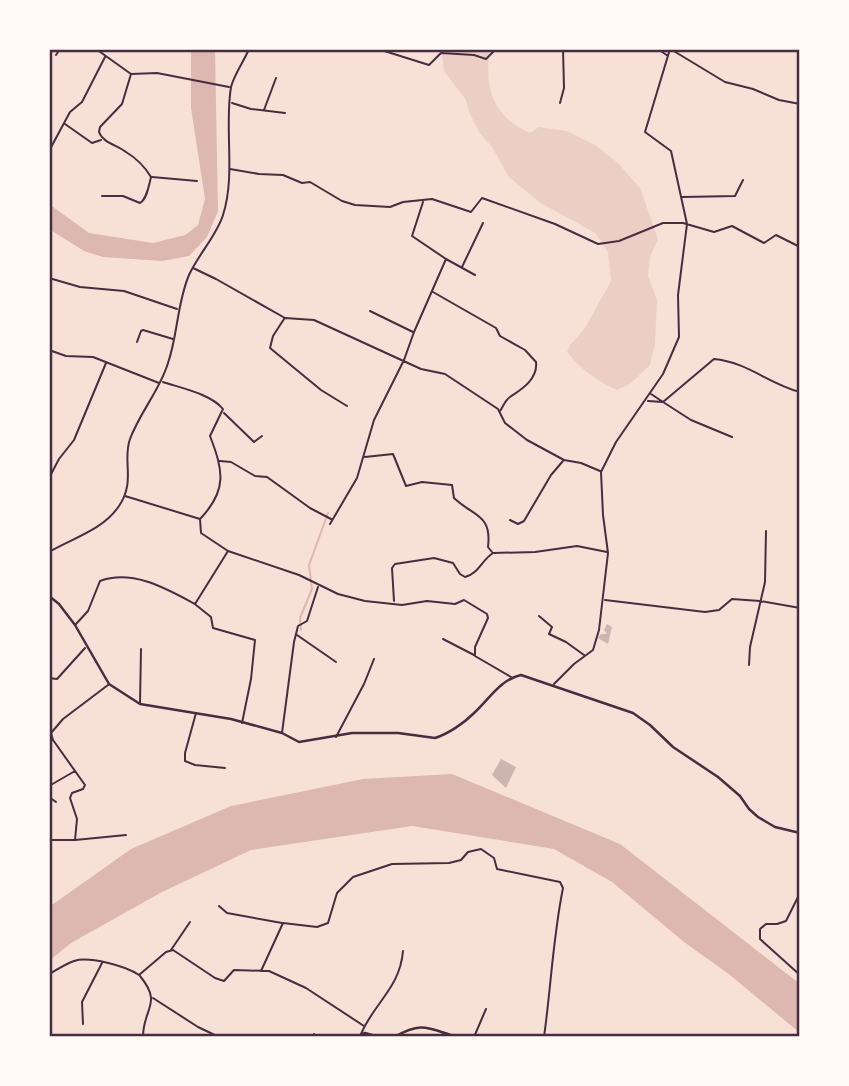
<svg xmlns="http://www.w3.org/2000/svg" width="849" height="1086" viewBox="0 0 849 1086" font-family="Arial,sans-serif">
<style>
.green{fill:#ebcfc5}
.water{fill:#dcb8b0}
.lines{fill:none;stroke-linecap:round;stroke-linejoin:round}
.stream{stroke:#dcb8b0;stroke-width:2}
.building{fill:#ccb4b1}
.minor{stroke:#4a2c40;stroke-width:2}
.secondary{stroke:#4a2c40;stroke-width:2.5}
.neatline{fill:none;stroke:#4a2c40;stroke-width:2.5}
</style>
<rect width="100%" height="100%" fill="#f7e1d7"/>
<path class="green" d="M441,49H490C484,88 492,116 530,133L539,127L567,131L595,145L618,163L640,188L658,239L650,257L648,276L657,300L655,343L650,365L630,384L617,390C595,380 582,370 567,352L570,345L585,328L611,281L608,252L595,233L539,202L509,177L492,147L479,132L469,112L466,100L444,71Z"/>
<path class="water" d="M191,49H215L218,211L207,237L189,256L162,261L103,257L84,251L49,229V204L89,233L153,243L185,235L198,225L205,199L191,108Z
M452,774L620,844L800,984V1033L730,975L684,942L612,882L554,849L412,826L251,850L162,892L71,943L49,961V907L131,849L231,806L363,779Z"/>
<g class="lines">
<path class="stream" d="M301,630L300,618L312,589L309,565L328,513"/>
</g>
<path class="building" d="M607,624L612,627L608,644L598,638L601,634H607L604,630Z
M501,759L516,767L506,788L492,775Z"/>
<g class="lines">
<path class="minor" d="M96,49L131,74L157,73L229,87
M378,49L429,65L441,53L474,55L486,59L496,49
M658,49L668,56
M672,50L725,82L753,89L779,100L800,104
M56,55L60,49
M232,103L251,109L285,113
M560,103L564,88L563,49
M264,110L276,78
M65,124L92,143L101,140
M49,151L70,112L82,102L105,57
M230,169L259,174L283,175L302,183L310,182L342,201L355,205L390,207L403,202L432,199L471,212L482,198L555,224L598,244L619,241L663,223H683L714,232L732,226L764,243L776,235L800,247
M152,177L197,181
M102,196H123L140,203C147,199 149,185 151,177C145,167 136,158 126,152C117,145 103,143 99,132L100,127L122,104L131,74
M682,197L735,196L743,180
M423,202L412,236L446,259L475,275
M462,267L483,223
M193,268L216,279L285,318L314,320L421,369L445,374L498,409L505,423L527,440L564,460L581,463L600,471
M49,278L80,287L124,291L177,309
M433,292L496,328L500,336L525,350L536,362C538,379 522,389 510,397C505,400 503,407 500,411
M370,311L413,332
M284,319L273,336L270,348L321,390L347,406
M137,342L141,331L143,330L173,339
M49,350L66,356L93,357L159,383
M651,394L663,402L714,359C747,362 769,384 800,392
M648,401L663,402L691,420L732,437
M224,413L254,442L262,436
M365,457L393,454L406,486L422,482L452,485L454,498C474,517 492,514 488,547L492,552
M220,461L231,462L255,476L267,477L310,508L331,519
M49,478L59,459L74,440L106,363
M125,496L200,519C228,490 223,470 210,436L223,409C211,394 181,388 163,382
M510,520L518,524L524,521L551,475L563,461
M330,524L357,478L374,420L404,360L414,332L446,259
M228,551L299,575L338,594L365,601L402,605L427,601L455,604L464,600L487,614L488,618L475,647V656L511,677
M49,552C73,538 103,530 119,506C136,481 122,461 130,439C140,412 160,390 168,363C178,334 177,303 189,275C198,255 217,235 223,215C236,175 224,128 231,87C234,75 244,61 249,49
M605,600L705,612L719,610L732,599L760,601L800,608
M394,601L392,568L395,564L434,558L453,563L460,574L465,577C478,574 482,560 493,553L535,552L577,546L607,552
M196,605L211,617L213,628L255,640L251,679L242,723
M539,616L552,627L549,634L566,642L584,655
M76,624L88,611L100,581C133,569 167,589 195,604L228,551L201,533L200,519
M297,635L336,662
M443,639L474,655
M749,665L750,647L765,582L766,531
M49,678L57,679L85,648
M554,684L574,664L593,650L599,630L608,553L603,515L601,472L616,442L663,374L679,337L678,295L687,224L671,151L645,132L670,49
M108,685L63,719L51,733L53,740L85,785L83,789L72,793L70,798L77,819L75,840L126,835
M140,703L141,649
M196,713L185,753V761L195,765L225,768
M282,733L294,642L298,626L307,621L318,587
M336,737L364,684L374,659
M49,786L75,771
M49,797L56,802
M49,840H75
M800,893L786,921L777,924H766L760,929V939L800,975
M219,906L227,913L282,923
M171,950L190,922
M261,971L283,923L317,927L328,923L337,893L353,877L392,864L449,863L461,860L468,852L481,849L494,858L497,869L560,882L563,888C553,937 551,987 544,1037
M49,974C57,970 65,964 74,961C89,956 126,966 139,975L166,952L173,950L215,978L224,981L234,970L269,971L306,988L364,1026
M140,976C163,1004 143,1008 143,1037
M153,998L198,1027L219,1037
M83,1024L82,1002L102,963
M314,1034L317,1037
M361,1034C374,1003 400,988 403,951
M474,1037L486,1009"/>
<path class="secondary" d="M49,596L59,604L75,625L109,684L140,704L231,719L282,733L299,742L352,733H398L435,738C448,734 464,723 473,714C489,700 499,680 521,675L633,713L650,725L673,747L718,777L740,796L749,809L758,817L775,827L800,833
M356,1037L365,1033L379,1037
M394,1037C423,1021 427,1028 457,1037"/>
</g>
<rect width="849" height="1086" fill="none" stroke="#fffaf5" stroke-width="102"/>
<rect x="51" y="51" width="747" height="984" class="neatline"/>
</svg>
